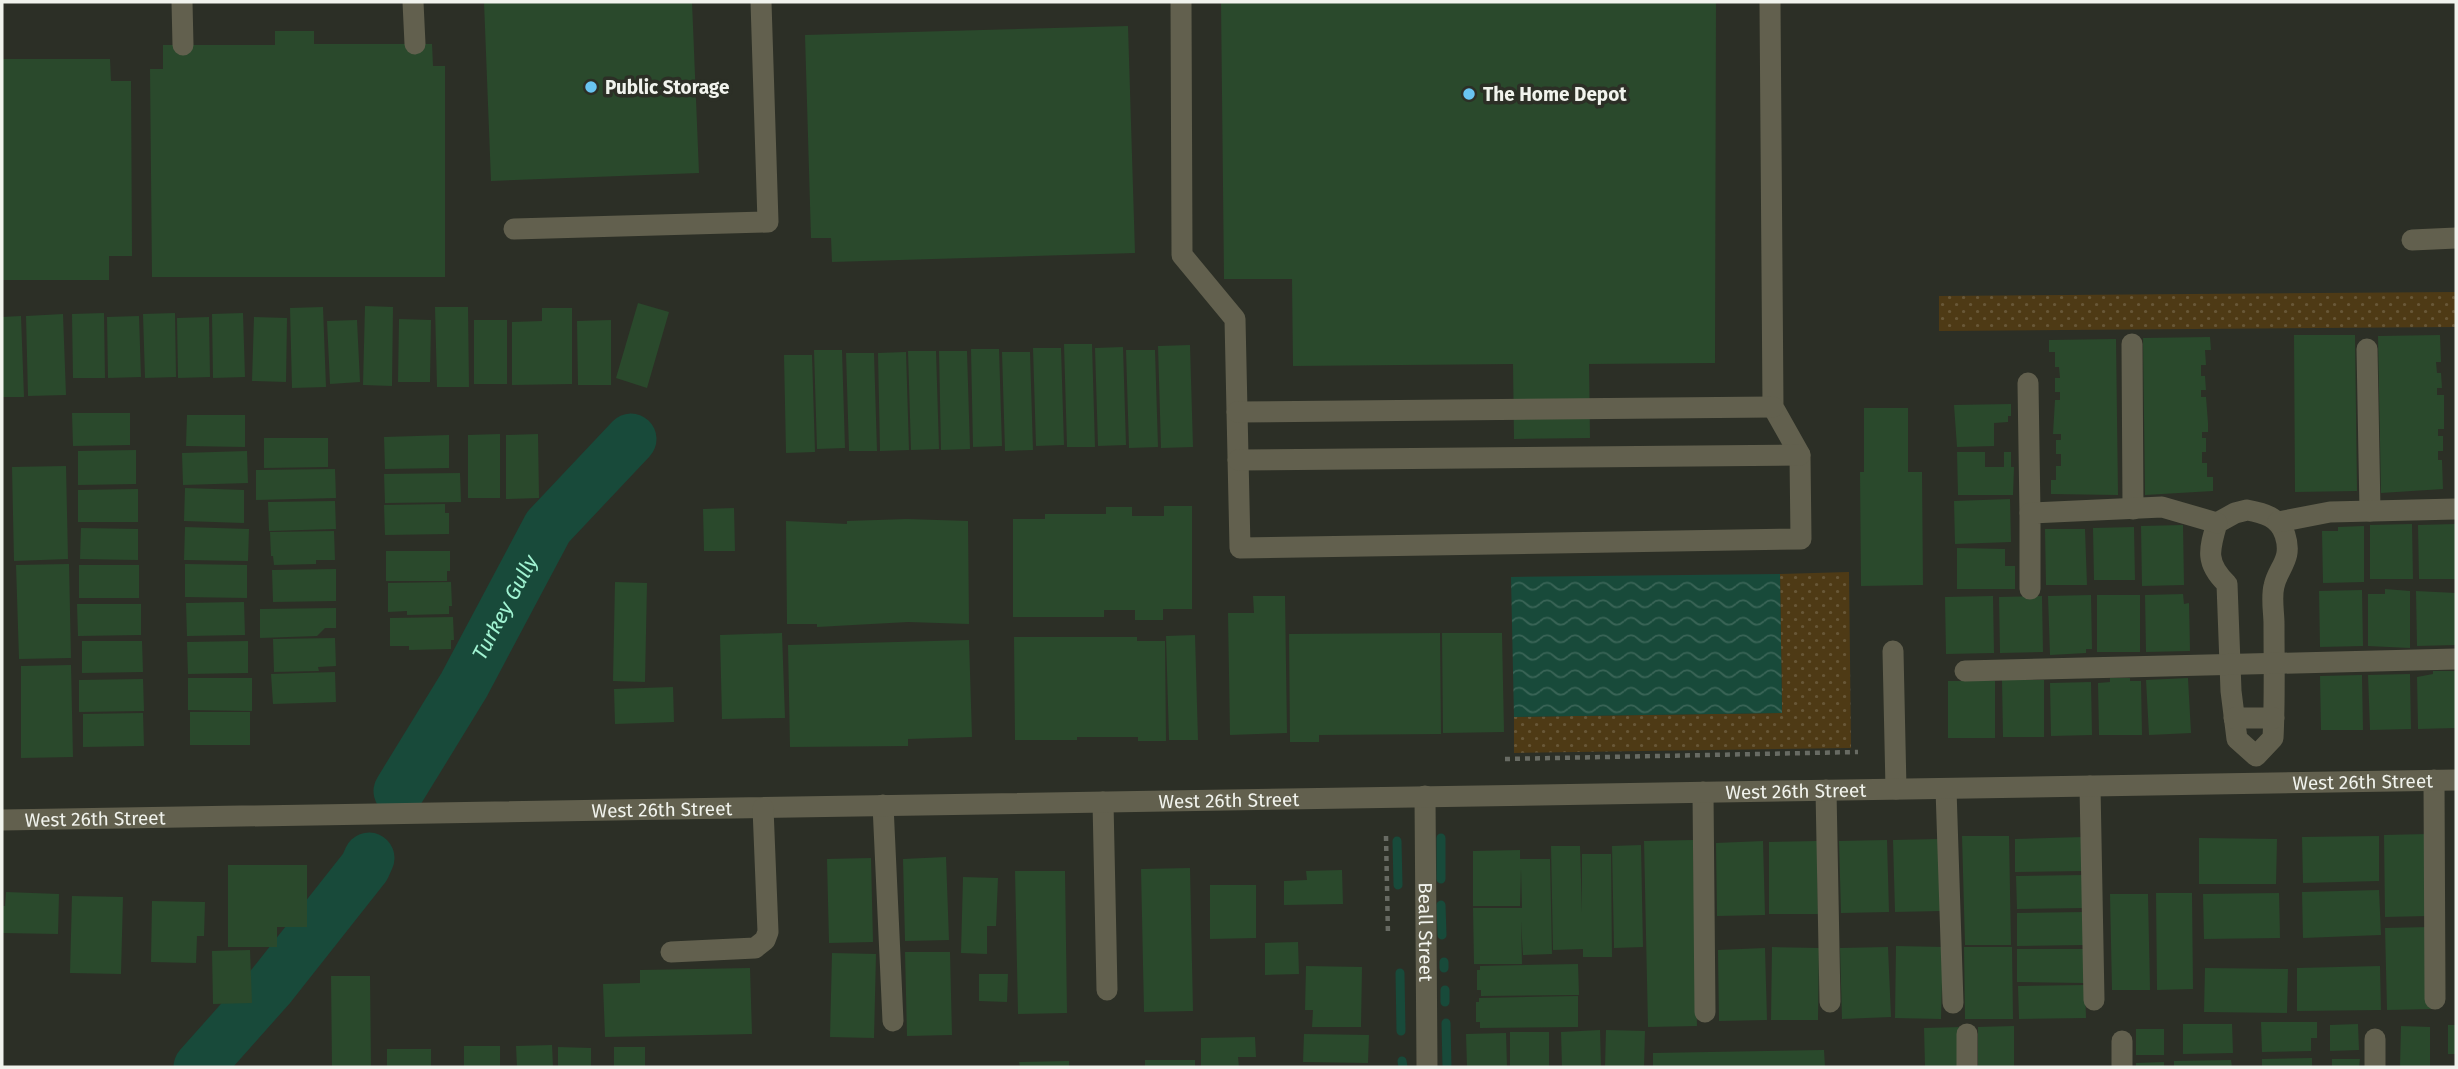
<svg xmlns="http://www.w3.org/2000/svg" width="2458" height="1069" viewBox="0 0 2458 1069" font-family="'Fira Sans',sans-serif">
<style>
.park{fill:url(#park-dots)}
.water{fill:url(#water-waves)}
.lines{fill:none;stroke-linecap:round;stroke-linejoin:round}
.stream{stroke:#184a3a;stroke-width:9}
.river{stroke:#184a3a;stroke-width:51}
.building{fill:#2a492c}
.path{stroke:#686b63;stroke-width:4.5;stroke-dasharray:5 5;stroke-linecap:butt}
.minor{stroke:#62604e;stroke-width:21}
.poi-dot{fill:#69c4f1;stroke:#2c2f26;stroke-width:2.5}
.labels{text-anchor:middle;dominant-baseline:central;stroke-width:7;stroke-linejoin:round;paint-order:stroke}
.poi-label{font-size:19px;font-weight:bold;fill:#f1f3ed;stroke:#2c2f26;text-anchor:start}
.street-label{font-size:19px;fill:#f1f3ed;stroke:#2c2f26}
.water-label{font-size:21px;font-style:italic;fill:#a1f3d2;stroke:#2c2f26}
</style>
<defs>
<pattern id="park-dots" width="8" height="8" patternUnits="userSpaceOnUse" patternTransform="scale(1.75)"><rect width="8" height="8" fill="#4e3a15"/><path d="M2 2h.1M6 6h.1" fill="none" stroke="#685737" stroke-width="1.8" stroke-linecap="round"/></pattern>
<pattern id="water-waves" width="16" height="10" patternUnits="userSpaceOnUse" patternTransform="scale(1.75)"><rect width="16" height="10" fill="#184a3a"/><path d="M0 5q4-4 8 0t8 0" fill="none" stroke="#3a6557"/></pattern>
</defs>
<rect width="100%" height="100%" fill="#2c2f26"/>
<path class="park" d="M2456,292V327L1939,331V296Z
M1849,572L1851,748L1514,753V717L1782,713L1780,574Z"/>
<path class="water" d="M1780,574L1782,713L1514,717L1511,577Z"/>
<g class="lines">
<path class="stream" d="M1397,841L1398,885
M1441,879V838
M1441,905L1442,935
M1444,962V968
M1400,973L1401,1031
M1445,990V1002
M1446,1023L1447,1067
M1402,1061L1403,1067"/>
<g class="river">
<path id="s1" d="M399,791L464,685L548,527L631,439"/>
<path d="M199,1067L271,986L365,867L369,858"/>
</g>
</g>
<path class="building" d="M484,2H692L699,173L491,181Z
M1221,2H1716L1715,363L1589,364L1590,438L1514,439L1513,364L1293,366L1292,279H1224Z
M1128,26L1135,253L832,262L831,238H811L805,35Z
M275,31H314V44H432L433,66H445V277H152L150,69H163V45H275Z
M2,59H110L111,81H131L132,256H109V280H2Z
M638,303L669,312L647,388L616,378Z
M365,306L393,307L392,386L363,385Z
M323,307L326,387L292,388L290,308Z
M435,307H468L469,387H437Z
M542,308H572V384L512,385V322L542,321Z
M104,313L105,378H73L72,314Z
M175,313L176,377L145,378L143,314Z
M243,313L245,377L213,378L212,314Z
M63,314L66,395L28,396L26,316Z
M21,316L24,397H2V317Z
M139,316L141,377L108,378L107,317Z
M209,317L210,377L178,378L177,318Z
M254,317L287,318L286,382L252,381Z
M399,319L431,320L430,382H398Z
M357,320L360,382L330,384L327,321Z
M474,320H507V384H474Z
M611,320V385H578L577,321Z
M2294,335H2355L2357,491L2295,492Z
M2440,335L2441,362H2436L2437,373H2441L2442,388H2437V395H2444V429H2438V436H2443V451H2438V460H2442L2443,489L2381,493L2378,336Z
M2210,337L2211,350H2205L2206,365H2201V376H2205L2206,390H2201V397H2206L2208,423V432H2202V438H2206V452H2202V463H2207V477H2213V491L2145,495L2143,338Z
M2116,339L2118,495L2051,494V480H2056V466H2061V454H2056V440H2061V434H2053L2055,400H2060V392H2055V378H2060L2059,367H2055V352H2049V340Z
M1064,344H1092L1095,447H1067Z
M1190,345L1193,447L1161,448L1158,346Z
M1123,347L1126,445L1098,446L1095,348Z
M1033,348H1061L1064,445L1036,446Z
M971,349H999L1002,446L973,447Z
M814,350H842L845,448L817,449Z
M1126,350H1155L1158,447L1129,448Z
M908,351H936L939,449L911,450Z
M939,351H967L970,449L941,450Z
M906,352L909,450L880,451L878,353Z
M1002,352H1030L1033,450L1005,451Z
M846,353H874L877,451H849Z
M784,355H812L815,452L786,453Z
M2011,404V416H2008V422L1994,423V446L1957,447L1954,405Z
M1864,408H1908V472H1922L1923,585L1861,586L1860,472H1864Z
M72,413H130V445L73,446Z
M187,415H245V447L186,446Z
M500,434V498H468V435Z
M538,434L539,498L506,499V435Z
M449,435V468L385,469L384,437Z
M264,438H328V467L264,468Z
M136,450V484L78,485V451Z
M247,451L248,483L183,485L182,453Z
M1957,452H1985V467H2004V452H2011V467H2014L2013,495H1958Z
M66,466L68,559L14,561L12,467Z
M335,469L336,498L256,500V470Z
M460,473L461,502L385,503L384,474Z
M185,488L244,490V523L184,521Z
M138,489V522H78V490Z
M2010,499L2011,542L1955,544L1954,501Z
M335,501L336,529L269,531L268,502Z
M445,504V513H449V534L385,535L384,505Z
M1164,506H1192V609H1163V620H1135V610H1104V617H1013V519H1045V514H1106V507H1132V516H1164Z
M734,508L735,551H704L703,509Z
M907,519L968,521L969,624L908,622L817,627V624H787L786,521L847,524V521Z
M2412,524L2413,579H2370V525Z
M2456,524V579H2419L2418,525Z
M2183,525L2184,585L2142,586L2141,526Z
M2364,526V582L2323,583L2322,531H2338V527Z
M185,527L249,529L248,561L184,560Z
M2134,527L2135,580H2094L2093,528Z
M81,528L138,529V560L80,559Z
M2045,529H2085L2087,585H2046Z
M334,531L335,560H316V564L274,565L273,556H271L270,532Z
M1957,548L2005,549V566H2015V589H1957Z
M386,551H450V571H447V581H386Z
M69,564L71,658L19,659L16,565Z
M185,564L247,565V598L185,597Z
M79,565H139V598H79Z
M336,569V601L273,602L272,570Z
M451,582L452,606H449V614L407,615V611L388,612V583Z
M615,582L647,583L645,682L613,681Z
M2385,589L2410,591V648L2368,646V594H2385Z
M2362,590L2363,646L2320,647L2319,591Z
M2416,591L2456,593V645L2417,646Z
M2183,594L2184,604L2189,603L2190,651L2146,652L2145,595Z
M2091,595L2092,649H2086V653L2050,655L2048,596Z
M2097,595H2140V652H2097Z
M1253,596H1285L1287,733L1230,735L1228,613H1254Z
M1993,596L1994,653L1946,654L1945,597Z
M2042,596L2043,652L2000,653L1999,597Z
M244,602L245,635L187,636L186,603Z
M77,604H141V635L78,636Z
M336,608V628H325L317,636L260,638V609Z
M453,617L454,640H451V649L409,650V646H390V618Z
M782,633L785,718L722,719L720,635Z
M1440,633L1441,734L1319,735V742H1290L1289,634Z
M1442,633H1502L1504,732L1443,733Z
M1195,635L1198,740H1169L1166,636Z
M1014,637H1137V641H1165L1166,741H1138V737H1077V740H1015Z
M335,638L336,666L318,667L319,671L274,672L273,639Z
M969,640L972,737L908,739V746L790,747L788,645Z
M82,641H142L143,672L82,673Z
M248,641V673L188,674L187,642Z
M71,665L73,757L21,758V666Z
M2433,671H2456V728L2418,729L2417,677L2433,674Z
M335,672L336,702L273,704L271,674Z
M2410,674L2411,729L2370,730L2368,675Z
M2362,675L2363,730H2321L2320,676Z
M188,678H252V711L188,710Z
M2110,678H2130V681H2141L2142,735H2099L2098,683L2110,682Z
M2188,678L2191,733L2149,735L2146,680Z
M143,679L144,711L79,712V680Z
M2002,680H2044V737H2003Z
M1948,681H1995V738H1948Z
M2091,682L2092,735L2051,736L2050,683Z
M673,687L674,722L615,724L614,689Z
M190,712H250V745H190Z
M143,713L144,746L83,747V714Z
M2427,834L2428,916L2385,917L2384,835Z
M1962,836H2009L2011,945H1965Z
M2379,836V881L2303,883L2302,837Z
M2083,837L2084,871L2015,872V839Z
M2199,838L2277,839L2276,884H2199Z
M1939,839L1941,911L1895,912L1893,840Z
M1693,840L1697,1026L1648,1027L1644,841Z
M1887,840L1889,912L1841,913L1839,841Z
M1763,841L1765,915L1717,916L1716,843Z
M1817,841L1818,914H1769V842Z
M1641,845L1643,947L1614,948L1612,846Z
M1551,846H1580L1582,913V854H1611L1612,957H1583V949L1553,950Z
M1520,850V859H1550L1552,954L1523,955L1521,921L1522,964H1474L1473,908H1522L1521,869L1520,906H1473V851Z
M946,857L949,940L905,941L903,859Z
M871,858L873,942L829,943L827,859Z
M228,865H307V927H277V947H228Z
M1190,868L1193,1011L1144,1012L1141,869Z
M1342,870L1343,904L1284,905V881L1307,880L1306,871Z
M1015,871H1065L1067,1013L1018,1014Z
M2083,875L2084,908L2017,909L2016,876Z
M963,877L998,878L996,926H987V954L961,953Z
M1210,885H1256V938L1210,939Z
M2379,890L2381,935L2303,938L2302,892Z
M6,892L59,894L58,934L2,933V906H5Z
M2156,893H2192L2193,989L2157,990Z
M2279,893L2280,938L2204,939L2203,894Z
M2110,894H2148L2150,990H2112Z
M72,896L123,897L121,974L70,973Z
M152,901L205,902L204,936H197L196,963L151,962Z
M2084,912L2085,945L2017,946V913Z
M2429,927L2431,1009L2387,1010L2385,928Z
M1298,942L1299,974L1265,975V943Z
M1896,946L1943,947L1941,1019L1895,1018Z
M1772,947L1819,948L1818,1020H1771Z
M1888,947L1891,1017L1842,1019L1840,948Z
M1964,947H2012L2013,1019H1965Z
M1765,948L1767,1020L1719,1021L1718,950Z
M2017,949H2084V983L2017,982Z
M250,950L252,1003L213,1004L212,951Z
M905,952H950L952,1035L907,1036Z
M832,953L876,954L874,1038L830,1037Z
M1578,964L1579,995L1481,996V990H1477V970H1480V966Z
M1306,966L1362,967L1361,1027H1312L1313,1010H1305Z
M2380,966L2381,1010L2297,1011V968Z
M750,968L752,1034L605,1037L603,984L640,983V970Z
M2205,968L2288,969L2287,1013L2204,1012Z
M979,974H1008L1007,1002L979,1001Z
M331,976H370L371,1067H332Z
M2085,985L2086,1018L2019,1019L2018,986Z
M1578,996V1027L1480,1028V1022H1476V1002H1479V998Z
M2261,1022H2317V1038H2311V1051L2262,1052Z
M2183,1024H2232L2233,1053L2183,1054Z
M2358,1024L2359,1050L2330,1051V1025Z
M2448,1025H2456V1054H2448Z
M2014,1026V1067H1978V1027Z
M2401,1026L2430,1027V1067H2400Z
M1961,1027L1962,1067H1925L1924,1028Z
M2136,1029H2164V1055H2136Z
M1600,1030L1601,1067H1562L1561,1032Z
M1606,1030L1645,1031L1644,1067H1605Z
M1510,1032H1549V1067H1510Z
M1506,1033L1507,1067H1467L1466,1034Z
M1304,1034L1369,1035L1368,1063L1303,1062Z
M1255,1037L1256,1057H1238L1239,1067H1201V1038Z
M552,1045L553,1067H517L516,1046Z
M464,1046H500V1067H464Z
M558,1047L591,1048V1067H558Z
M614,1047H645V1067H614Z
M387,1049H431V1067H387Z
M1824,1050L1825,1067H1653V1053Z
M2312,1058V1067H2262V1059Z
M2332,1059H2360L2359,1067H2332Z
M1145,1060H1195V1067H1145Z
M2231,1060L2232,1067H2174V1061Z
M1069,1061V1067H1020L1019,1062Z
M2164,1062V1067H2136V1063Z"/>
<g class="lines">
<path class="path" d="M1505,759L1858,752
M1386,836L1388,936"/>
<g class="minor">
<path d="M182,2L183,45"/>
<path d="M413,2L415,44"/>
<path d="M1181,2L1182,255L1235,319L1240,548L1801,539L1800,455L1773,407L1770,2"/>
<path d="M514,229L768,222L761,2"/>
<path d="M2412,240L2456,238"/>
<path d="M2132,344L2133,509"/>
<path d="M2367,349L2370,511"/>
<path d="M2028,383L2030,513"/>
<path d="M1237,412L1773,407"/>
<path d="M1238,460L1800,455"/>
<path d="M2247,510C2264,513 2279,517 2285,535C2293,560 2278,567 2274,586C2271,598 2274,612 2274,624C2274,662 2275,700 2273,738L2256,756L2237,739L2231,691L2227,584C2205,563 2209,550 2217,523L2235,513Z"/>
<path d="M2278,522L2330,512L2456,509"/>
<path d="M2030,589V513L2162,507L2217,523"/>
<path d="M1893,651L1896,789"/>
<path d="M1965,671L2456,659"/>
<path d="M2234,718H2274"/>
<path d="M2434,780L2435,999"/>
<path d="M2090,786L2094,1000"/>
<path d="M1946,789L1953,1003"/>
<path d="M1826,790L1830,1002"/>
<path d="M1703,792L1705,1012"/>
<path id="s2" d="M1425,796L1427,1067"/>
<path d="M1103,802L1107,990"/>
<path d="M883,805L893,1021"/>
<path id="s3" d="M2,820L2456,780"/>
<path d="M671,952L755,948L765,940L768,932L763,808"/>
<path d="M1967,1034V1067"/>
<path d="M2375,1039V1067"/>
<path d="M2122,1041V1067"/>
</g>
</g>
<g class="poi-dot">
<circle cx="591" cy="87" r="7"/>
<circle cx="1469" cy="94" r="7"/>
</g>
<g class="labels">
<g class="poi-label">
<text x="605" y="87">Public Storage</text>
<text x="1483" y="94">The Home Depot</text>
</g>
<g class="street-label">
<text stroke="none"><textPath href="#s3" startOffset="2361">West 26th Street</textPath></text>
<text stroke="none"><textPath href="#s3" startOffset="1794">West 26th Street</textPath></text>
<text stroke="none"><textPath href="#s3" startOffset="1227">West 26th Street</textPath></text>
<text stroke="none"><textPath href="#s3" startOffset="660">West 26th Street</textPath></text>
<text stroke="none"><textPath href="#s3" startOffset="93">West 26th Street</textPath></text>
<text stroke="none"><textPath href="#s2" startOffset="136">Beall Street</textPath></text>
</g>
<g class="water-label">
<text stroke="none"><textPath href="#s1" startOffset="212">Turkey Gully</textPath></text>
</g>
</g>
<rect width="2458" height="1069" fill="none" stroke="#f1f3ed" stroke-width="7"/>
</svg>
